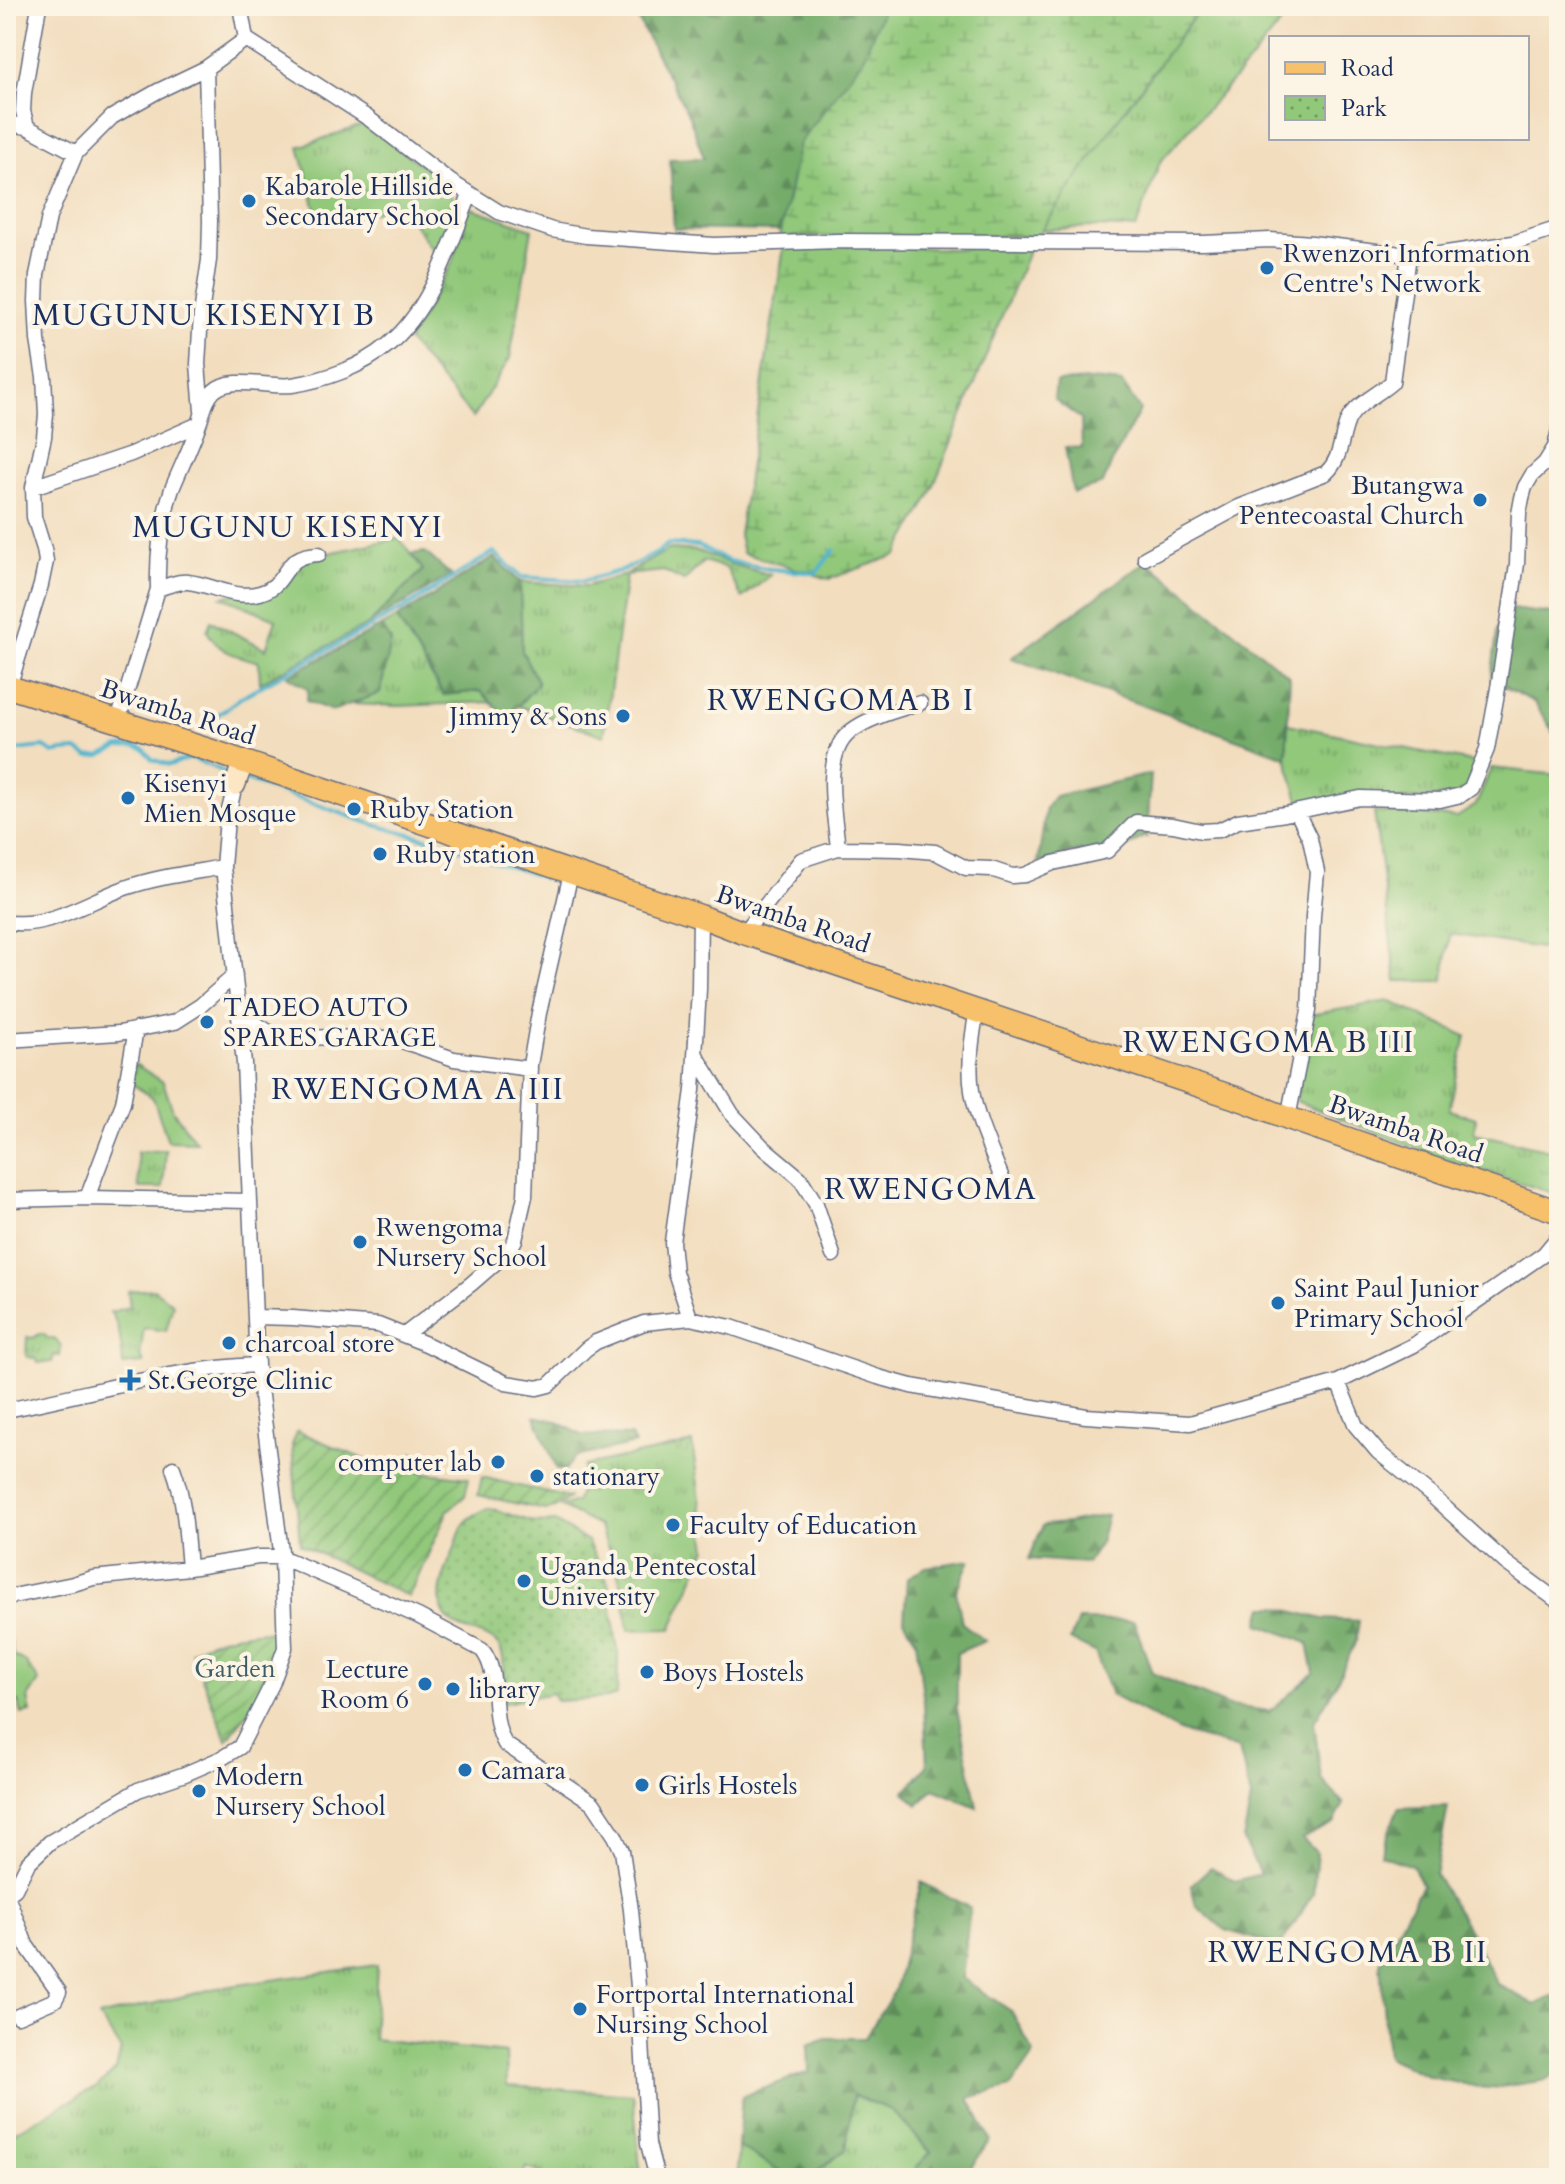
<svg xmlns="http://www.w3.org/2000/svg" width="1565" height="2184" viewBox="0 0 1565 2184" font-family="Cardo,serif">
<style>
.grass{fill:url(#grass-tufts);stroke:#567c6c;stroke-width:2}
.forest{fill:url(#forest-firs);stroke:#486e64;stroke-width:2}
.wetland{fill:url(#wetland-marsh);stroke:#567c6c;stroke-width:2}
.park{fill:url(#park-dots);stroke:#567c6c;stroke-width:2}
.garden{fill:url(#garden-furrows);stroke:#567c6c;stroke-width:2}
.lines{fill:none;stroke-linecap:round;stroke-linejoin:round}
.stream{stroke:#4fb5ce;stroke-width:4}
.street-casing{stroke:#666c80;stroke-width:17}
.secondary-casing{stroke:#666c80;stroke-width:23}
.primary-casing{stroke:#666c80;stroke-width:25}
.street{stroke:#fff;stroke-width:14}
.secondary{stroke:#fce6c4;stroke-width:20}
.primary{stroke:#f7c06b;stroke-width:22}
.poi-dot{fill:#1f6fb2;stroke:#fcf5e5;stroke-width:3}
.labels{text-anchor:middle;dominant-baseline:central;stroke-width:8;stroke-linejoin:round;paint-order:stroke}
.poi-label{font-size:26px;fill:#1b2f5e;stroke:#fcf5e5;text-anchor:start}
.street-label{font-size:26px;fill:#1b2f5e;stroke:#fcf5e5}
.park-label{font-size:26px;fill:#3e5d66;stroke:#fcf5e5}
.quarter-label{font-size:30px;letter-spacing:2px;fill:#1b2f5e;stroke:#fcf5e5}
</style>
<defs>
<pattern id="grass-tufts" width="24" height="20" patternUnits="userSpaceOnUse" patternTransform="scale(2)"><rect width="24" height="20" fill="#91c87a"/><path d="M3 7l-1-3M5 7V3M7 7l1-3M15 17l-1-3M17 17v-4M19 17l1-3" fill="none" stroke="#76a367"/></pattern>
<pattern id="forest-firs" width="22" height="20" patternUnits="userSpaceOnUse" patternTransform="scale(2)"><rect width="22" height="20" fill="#74ac6a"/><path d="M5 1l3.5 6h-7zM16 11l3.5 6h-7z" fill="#5e8c5a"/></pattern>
<pattern id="wetland-marsh" width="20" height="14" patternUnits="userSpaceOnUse" patternTransform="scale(2)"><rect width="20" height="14" fill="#91c87a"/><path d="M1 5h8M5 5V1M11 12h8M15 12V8" fill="none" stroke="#76a367"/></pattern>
<pattern id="park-dots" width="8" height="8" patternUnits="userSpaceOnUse" patternTransform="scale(2)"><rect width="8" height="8" fill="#91c87a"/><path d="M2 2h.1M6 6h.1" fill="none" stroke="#76a367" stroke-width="1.8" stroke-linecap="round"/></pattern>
<pattern id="garden-furrows" width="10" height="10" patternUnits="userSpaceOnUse" patternTransform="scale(2)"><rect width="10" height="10" fill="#91c87a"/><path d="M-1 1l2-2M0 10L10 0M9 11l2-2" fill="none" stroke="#76a367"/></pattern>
</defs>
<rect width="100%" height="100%" fill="#fcf5e5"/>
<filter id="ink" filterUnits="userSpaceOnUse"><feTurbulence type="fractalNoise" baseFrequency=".0125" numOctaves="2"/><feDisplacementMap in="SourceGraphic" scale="16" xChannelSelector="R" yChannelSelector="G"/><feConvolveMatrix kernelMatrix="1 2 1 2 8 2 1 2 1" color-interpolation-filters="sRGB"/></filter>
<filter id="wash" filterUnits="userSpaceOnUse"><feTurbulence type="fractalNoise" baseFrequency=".006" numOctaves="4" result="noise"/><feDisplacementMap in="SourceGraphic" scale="32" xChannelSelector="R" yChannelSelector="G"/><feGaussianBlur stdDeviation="1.8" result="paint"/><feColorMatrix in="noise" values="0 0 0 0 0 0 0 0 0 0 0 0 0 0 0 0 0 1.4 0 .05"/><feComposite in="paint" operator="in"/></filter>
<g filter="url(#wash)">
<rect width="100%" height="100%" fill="#f2ddbe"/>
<path class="grass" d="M1202,6H1295L1244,68L1160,162L1136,228L1089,227L1041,230L1120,116Z
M365,124L432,173L453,197L438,258L402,206L320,224L299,147Z
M472,208L532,229L510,358L473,418L408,341L452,263L466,214Z
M399,538L423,570L369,624L260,683L259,662C235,655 220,654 207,631L211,621L266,649L276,619L222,597L274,584L287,566L324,554Z
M669,549L698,551L731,564L771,575L742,598L726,568L704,561L684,581L664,571L626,575L604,736L518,706L538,683L522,651L520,582L587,586L625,575Z
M397,618L443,695L481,691L491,702L399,706L352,704L380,693L391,642L382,626Z
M1288,724L1476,763L1464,795L1369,802L1302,810L1286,757Z
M1491,768L1559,775V951L1450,934L1443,981H1396L1374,812L1457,817L1476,805Z
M1389,1001L1466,1036L1449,1110L1476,1118L1474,1133L1559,1152V1195L1438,1157L1296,1101L1308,1015Z
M135,1064L163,1082L173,1111L196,1142L168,1141L153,1098L125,1079Z
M166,1150L163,1188H139L137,1152Z
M154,1289L173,1304L166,1331L144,1328L140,1355L144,1363L123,1365C121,1347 121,1326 110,1312L130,1307L128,1291Z
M39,1334H44L47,1338L56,1340L61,1346L60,1356L54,1355L52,1362L38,1363L36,1359L26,1356L27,1337L33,1338Z
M692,1443L707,1548L671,1629L629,1630L619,1575L599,1526L561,1507L576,1502L583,1483L584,1466Z
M10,1639L13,1656L25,1661L39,1681L28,1698L31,1712L22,1714L18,1702L6,1711V1640Z
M377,1965L373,2039L506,2053L507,2086L633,2094L641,2178H552L526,2167L522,2178H6V2136L97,2087L116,2070L121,2049L99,2017L217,1988Z
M853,2095L892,2110L931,2153L916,2168V2178H808L846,2149Z
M738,2147L793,2178H737Z"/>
<path class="forest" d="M631,6H885L862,60L799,144L781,231L674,229L670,159L704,158L689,116Z
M1092,380L1122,383L1140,410L1112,462L1103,484L1073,493L1065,447L1082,448L1081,419L1054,399L1056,382Z
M425,552L451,575L369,624L423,570L411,554Z
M494,557L520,582L522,651L538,683L507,718L481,691L444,695L397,618Z
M1147,561L1290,677L1286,757L1011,658Z
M1503,608L1559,615V741L1534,702L1491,680L1497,633Z
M382,626L391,642L380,693L332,711L307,701L308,689L287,676Z
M1151,774L1147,837H1143L1128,847L1080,851L1038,863L1046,808L1055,796Z
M535,1416L556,1421L582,1435L631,1436L635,1444L575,1457L565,1470H557Z
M1107,1515L1100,1543L1087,1563L1029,1559L1043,1525L1068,1523Z
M970,1560L956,1591L962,1623L985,1641L957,1653V1709L977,1807L933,1789L918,1805L904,1792L927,1766L924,1703L916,1640L904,1620L907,1578L926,1567Z
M1264,1607H1276L1323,1619L1359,1621L1356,1641L1333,1690L1314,1722L1321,1779L1344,1804L1334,1823L1302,1838L1317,1853L1313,1894L1280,1946L1225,1930L1196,1905L1191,1885L1211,1867L1235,1881L1260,1874L1243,1840L1251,1798L1239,1749L1182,1732L1111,1695L1095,1652L1070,1640L1078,1620L1134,1621L1152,1673L1229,1706L1270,1711L1314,1673L1308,1643L1259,1624Z
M1448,1806L1435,1875L1466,1925L1497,1984L1535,2005L1554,1996L1559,2012V2071L1547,2080L1487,2089L1430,2077L1387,2057L1380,1963L1422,1885L1412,1866L1380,1855L1398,1808Z
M921,1882L970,1908L962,1978L1011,2011L1034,2053L1011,2087L969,2098L990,2140L964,2178H916V2168L931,2152L892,2110L853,2095L846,2149L808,2178H793L738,2147L742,2096L809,2072L808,2045L826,2038H865L895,1990Z"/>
<path class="wetland" d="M885,6H1202L1120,116L1037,236L780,237L799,144L862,60Z
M1031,244L930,495L897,555L829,579L743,553L739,535L784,246L853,245L952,249Z"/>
<path class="park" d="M489,1508L536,1523L555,1522L587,1541L608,1581L618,1654L617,1695L607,1698L557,1701L552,1693L504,1703C497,1686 509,1666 500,1648C490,1630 460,1635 447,1618C431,1597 447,1568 455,1547C457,1540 459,1531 464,1524C470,1516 480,1512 489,1508Z"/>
<path class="garden" d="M297,1431L394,1472L413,1453L425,1456L420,1472L469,1478L465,1496L448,1510L409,1597L300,1544L292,1445Z
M482,1477L569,1498L555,1508L545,1510L478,1495Z
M266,1631L273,1633C274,1644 275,1659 271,1670C262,1695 242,1719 227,1740L191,1651C218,1636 235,1634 266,1631Z"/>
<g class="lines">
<path class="stream" d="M204,725L243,696L403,609L494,552L521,577L584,581L623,570L657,553L668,544L698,546L729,561L770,569L816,573L834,550
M6,751L44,747L54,753L63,751L76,750L88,757L100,756L119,747L134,746L144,749L152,759L169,765L191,758L234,776
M246,780L375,825L441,842L494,862L564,884
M572,886L648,910"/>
</g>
</g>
<g filter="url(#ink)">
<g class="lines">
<g class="street-casing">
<path id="street" d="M39,6L24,93L23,111L27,127L76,153
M240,6L246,39L368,118L451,182L499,212L552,230L586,236L714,245L837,241L1203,243L1270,240L1312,243L1409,255H1433L1513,243L1559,228
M6,123L27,127
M202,411L198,364L201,314L209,260L210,221L206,68
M33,487L131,454L199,424C203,414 205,399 214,391C231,375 270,388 292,385C325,380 362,367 388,345C432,308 449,247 470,195
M1145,558L1239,507L1326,473C1342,458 1340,439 1348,420C1356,404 1379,394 1392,382L1409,255
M158,589C168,585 178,581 188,582C214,585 234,600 260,593C291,584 279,555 319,554
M9,687L41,585L46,561L44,549L34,517L33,487L44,437L46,414L44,377L38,340L36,301L37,275L49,217L76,153L112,117L158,91L206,68L246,39
M118,721L158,589C157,556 161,520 172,489C181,467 191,447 199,424
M838,848C835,816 821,755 850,732C869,717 898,710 920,703
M6,922C47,930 88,901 125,888C156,877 190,873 223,867
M744,933L801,860L838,848L900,849L935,852L966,868L991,869L1012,876L1025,875L1053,863L1107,851L1136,822L1173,825L1201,831L1219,830L1238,821L1285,814L1360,798L1440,800L1461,795L1471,788L1487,749L1498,688L1517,564L1519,514L1522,498L1525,487L1532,475L1545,463L1555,447L1559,430
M239,1005C247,1020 264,1030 279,1037L388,1038L405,1042L454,1059L530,1069
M977,1010C972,1037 968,1064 972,1091C977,1122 992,1152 1003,1181
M6,1040L119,1033L175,1022L200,1006L235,975
M696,1055L732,1114L763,1147L800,1178L816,1204L833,1255
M1288,1118L1309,1011L1313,916L1317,872L1310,839L1297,812
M87,1198L123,1103L136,1029
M6,1200L87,1198L250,1201
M255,1317L293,1318L378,1325L426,1344L506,1383L537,1388L549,1385L586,1349L596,1342L644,1323L690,1318L731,1327L878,1377L911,1386L1086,1416L1190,1423L1338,1382L1414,1345L1544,1254L1559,1236
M690,1318L675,1272L672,1242L693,1090L699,989L700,916
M404,1335L471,1284L509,1251L515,1240L525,1196L530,1065L539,1013L571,873
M1338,1382L1356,1426L1378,1452L1431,1495L1506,1563L1559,1602
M6,1410C90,1394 172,1368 257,1365
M173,1468C185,1500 186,1534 189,1568
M8,1597L73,1584L93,1578L189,1568L258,1557H274L288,1560L418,1616L482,1650C502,1674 488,1716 505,1744L593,1803L615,1836L622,1851L631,1910L640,2008L648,2144L657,2178
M7,1895L26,1945L59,1992L55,2000L18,2016
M6,1896L15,1889L28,1863L50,1842L138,1790L185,1774L222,1758L240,1747L272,1684L285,1648L282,1559L257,1365L244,1063L223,867L227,819L235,785"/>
</g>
<g class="secondary-casing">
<path id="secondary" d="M235,785L243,762"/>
</g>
<g class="primary-casing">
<path id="primary" d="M6,686L212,751L700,916L744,933L1245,1101L1288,1118L1559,1212"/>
</g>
<use href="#street" class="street"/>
<use href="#secondary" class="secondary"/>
<use href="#primary" class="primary"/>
</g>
</g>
<g class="poi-dot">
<circle cx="249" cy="201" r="8"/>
<circle cx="1267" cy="268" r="8"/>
<circle cx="1480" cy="500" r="8"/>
<circle cx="623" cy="716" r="8"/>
<circle cx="128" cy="798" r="8"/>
<circle cx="354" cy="809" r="8"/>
<circle cx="380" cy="854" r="8"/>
<circle cx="207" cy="1022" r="8"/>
<circle cx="360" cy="1242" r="8"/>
<circle cx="1278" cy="1303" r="8"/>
<circle cx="229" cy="1343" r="8"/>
<path d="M126 1368h8v8h8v8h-8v8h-8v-8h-8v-8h8z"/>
<circle cx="498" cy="1462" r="8"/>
<circle cx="537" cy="1476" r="8"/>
<circle cx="673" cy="1525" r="8"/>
<circle cx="524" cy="1581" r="8"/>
<circle cx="647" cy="1672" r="8"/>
<circle cx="425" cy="1684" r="8"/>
<circle cx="453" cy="1689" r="8"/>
<circle cx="465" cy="1770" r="8"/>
<circle cx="642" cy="1785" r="8"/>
<circle cx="199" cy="1791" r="8"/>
<circle cx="580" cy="2009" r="8"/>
</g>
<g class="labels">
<g class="poi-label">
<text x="265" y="186">Kabarole Hillside<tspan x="265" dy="30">Secondary School</tspan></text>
<text x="1283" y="253">Rwenzori Information<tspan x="1283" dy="30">Centre's Network</tspan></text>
<text x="1464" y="485" text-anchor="end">Butangwa<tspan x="1464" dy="30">Pentecoastal Church</tspan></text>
<text x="607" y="716" text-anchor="end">Jimmy &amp; Sons</text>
<text x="144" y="783">Kisenyi<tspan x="144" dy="30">Mien Mosque</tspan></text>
<text x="370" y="809">Ruby Station</text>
<text x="396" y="854">Ruby station</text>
<text x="223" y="1007">TADEO AUTO<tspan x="223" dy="30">SPARES GARAGE</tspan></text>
<text x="376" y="1227">Rwengoma<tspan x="376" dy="30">Nursery School</tspan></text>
<text x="1294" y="1288">Saint Paul Junior<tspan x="1294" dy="30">Primary School</tspan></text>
<text x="245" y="1343">charcoal store</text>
<text x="148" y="1380">St.George Clinic</text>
<text x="482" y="1462" text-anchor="end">computer lab</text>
<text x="553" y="1476">stationary</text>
<text x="689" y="1525">Faculty of Education</text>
<text x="540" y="1566">Uganda Pentecostal<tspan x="540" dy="30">University</tspan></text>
<text x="409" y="1669" text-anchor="end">Lecture<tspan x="409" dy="30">Room 6</tspan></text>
<text x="663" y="1672">Boys Hostels</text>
<text x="469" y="1689">library</text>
<text x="481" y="1770">Camara</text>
<text x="215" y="1776">Modern<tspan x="215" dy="30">Nursery School</tspan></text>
<text x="658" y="1785">Girls Hostels</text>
<text x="596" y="1994">Fortportal International<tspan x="596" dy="30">Nursing School</tspan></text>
</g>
<g class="street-label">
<text transform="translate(178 712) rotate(18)">Bwamba Road</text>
<text transform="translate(793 919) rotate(19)">Bwamba Road</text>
<text transform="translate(1406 1129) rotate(19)">Bwamba Road</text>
</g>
<g class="park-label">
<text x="235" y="1668">Garden</text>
</g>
<g class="quarter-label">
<text x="204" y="315">MUGUNU KISENYI B</text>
<text x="288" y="527">MUGUNU KISENYI</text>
<text x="841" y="700">RWENGOMA B I</text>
<text x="1269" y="1042">RWENGOMA B III</text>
<text x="418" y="1089">RWENGOMA A III</text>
<text x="931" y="1189">RWENGOMA</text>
<text x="1348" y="1952">RWENGOMA B II</text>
</g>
</g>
<rect width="1565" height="2184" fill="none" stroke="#fcf5e5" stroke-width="32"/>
<rect x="1269" y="36" width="260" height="104" fill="#fcf5e5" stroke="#a2a6af" stroke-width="2"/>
<rect x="1285" y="62" width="40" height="12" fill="#f7c06b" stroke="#a2a6af" stroke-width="2"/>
<text x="1341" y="76" font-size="24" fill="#1b2f5e">Road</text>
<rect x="1285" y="96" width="40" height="24" fill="url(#park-dots)" stroke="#a2a6af" stroke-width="2"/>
<text x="1341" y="116" font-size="24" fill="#1b2f5e">Park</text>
</svg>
